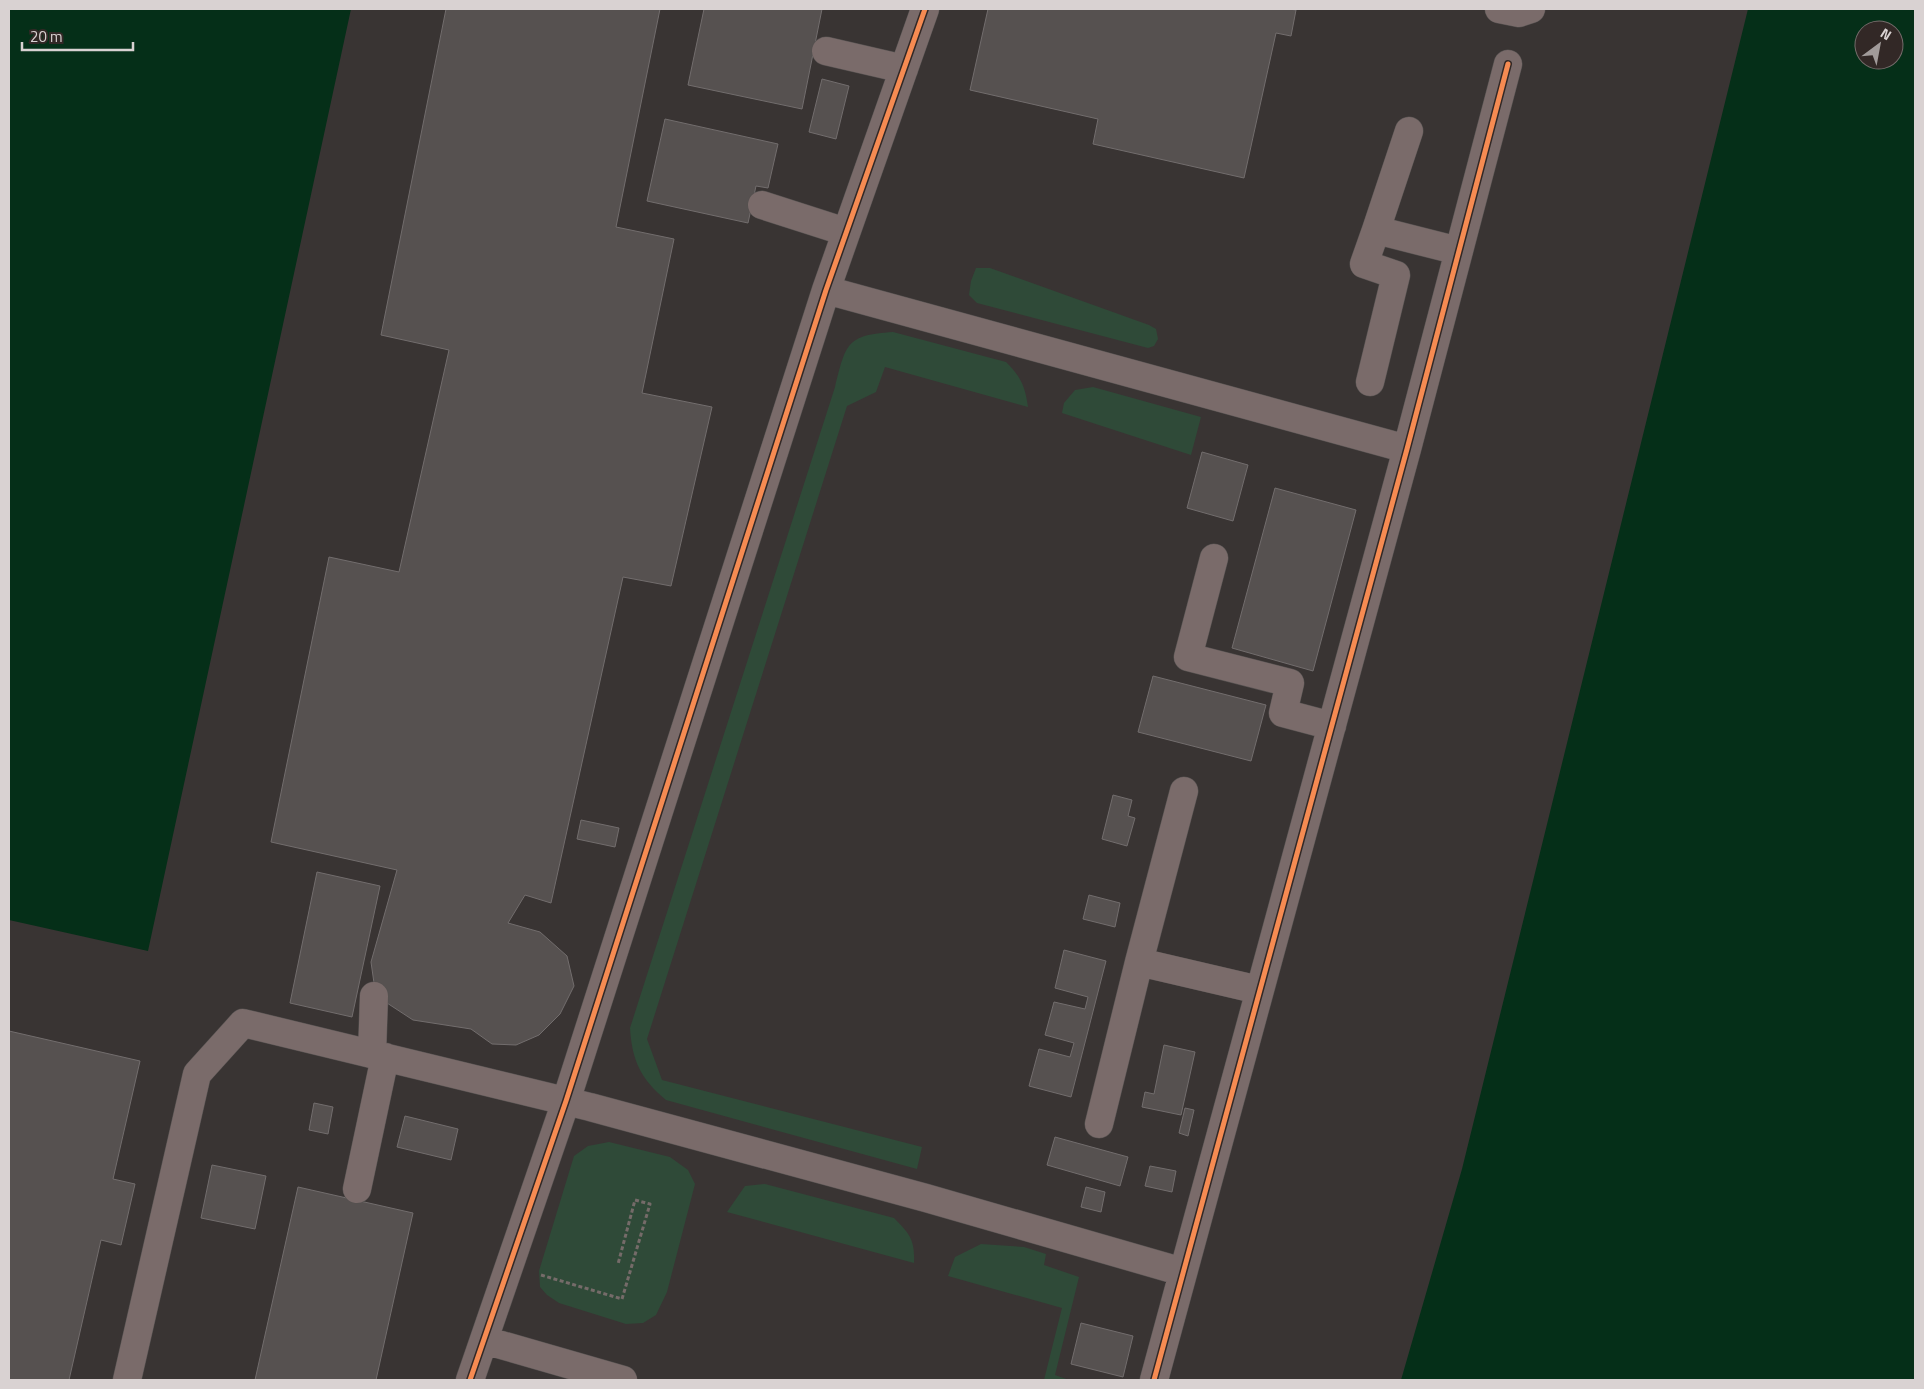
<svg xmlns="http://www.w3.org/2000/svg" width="1924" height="1389" viewBox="0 0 1924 1389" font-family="'Titillium Web',sans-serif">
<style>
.green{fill:#2f4a38}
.water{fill:#052f18;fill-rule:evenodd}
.building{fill:#565150;stroke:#726d6d}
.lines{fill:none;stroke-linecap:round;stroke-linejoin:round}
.minor-casing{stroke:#555150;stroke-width:29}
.path{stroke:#756b69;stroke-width:3;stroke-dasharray:4 2.5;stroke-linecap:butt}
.minor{stroke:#7a6b6a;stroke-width:28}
.cycleway-casing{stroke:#322826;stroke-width:8}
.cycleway{stroke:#f68b52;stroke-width:5}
</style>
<rect width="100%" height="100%" fill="#393433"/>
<path class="green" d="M976,268H990L1149,325L1156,329L1158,339L1154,346L1148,348L977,303L969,295L971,281Z
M893,332L1006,362C1021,377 1025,386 1028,407L885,367L876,392L847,406L647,1039L662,1080L922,1147L917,1169L666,1100C641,1079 632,1061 630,1028L835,387C846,344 846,335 893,332Z
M1093,387L1201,417L1191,455L1062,413L1064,403L1075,390Z
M609,1142L670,1157L688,1170L695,1184L667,1292L656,1315L643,1323L626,1324L559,1303L547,1295L540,1287L539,1271L574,1156L588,1146Z
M765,1184L894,1218C910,1234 915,1240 914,1263L727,1212L745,1186Z
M981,1244L1024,1247L1046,1254L1044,1265L1079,1277L1055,1375L1069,1380H1044L1062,1308L948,1276L955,1257Z"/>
<path class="water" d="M9,9H351L148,951L9,920Z
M1748,9H1915V1380H1401L1462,1169ZM1864,30H1894V60H1864Z"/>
<path class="building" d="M446,9H660L616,227L674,239L642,393L712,407L671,586L623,577L551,903L525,895L508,923L540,932L567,956L574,986L560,1014L539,1035L516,1045L492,1044L471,1029L413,1020L387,1003L374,983L371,962L397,870L271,842L329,557L399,572L449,350L381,335Z
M704,9H822L802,109L688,85Z
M988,9H1289L1296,10L1291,36L1276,33L1244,178L1093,144L1098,119L970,90Z
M822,79L849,86L836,139L809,132Z
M665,119L778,144L768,188L756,186L748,223L647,201Z
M1202,452L1248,465L1233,521L1187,508Z
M1275,488L1356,510L1313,671L1232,648Z
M1153,676L1266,705L1251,761L1138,732Z
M1113,795L1132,800L1128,816L1135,818L1127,846L1102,839Z
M581,820L619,828L615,847L577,839Z
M317,872L380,886L352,1017L290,1003Z
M1089,895L1120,903L1115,927L1083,919Z
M1064,950L1106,961L1071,1097L1029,1086L1039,1049L1070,1057L1074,1043L1045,1035L1054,1002L1085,1009L1088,997L1055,988Z
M9,1031L140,1061L113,1179L135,1184L121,1245L101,1240L69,1380H9Z
M1164,1045L1195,1052L1181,1115L1142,1107L1145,1092L1154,1094Z
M314,1103L333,1107L328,1134L309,1130Z
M1185,1108L1194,1110L1188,1136L1179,1133Z
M405,1116L458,1129L451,1160L397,1147Z
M1055,1137L1128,1157L1120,1186L1047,1165Z
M212,1165L266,1176L255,1229L201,1218Z
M1150,1166L1176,1171L1172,1192L1145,1186Z
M298,1187L413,1213L376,1380H255Z
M1086,1187L1105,1192L1101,1212L1081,1207Z
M1081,1323L1133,1336L1123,1377L1071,1364Z"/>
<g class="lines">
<g class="minor-casing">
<path id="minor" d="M1499,9L1519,13L1531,9
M826,51L904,69
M1409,131L1376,230L1459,251
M762,205L846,232
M826,290L1407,449
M1370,382L1396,275L1364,264L1376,230
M1214,558L1188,657L1290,683L1283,713L1332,726
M1139,962L1184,791
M372,1054L374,996
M1099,1124L1139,962L1259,990
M357,1189L385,1057
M484,1340L623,1380
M127,1380L197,1074L243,1023L590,1107L926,1198L1183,1272
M470,1380L566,1101L826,290L925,9
M1154,1380L1407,449L1508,64"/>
</g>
<path class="path" d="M541,1275L622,1299L650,1204L635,1200L618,1264"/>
<use href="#minor" class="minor"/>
<g class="cycleway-casing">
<path id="cycleway" d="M470,1380L566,1101L826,290L925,9
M1154,1380L1407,449L1508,64"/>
</g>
<use href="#cycleway" class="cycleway"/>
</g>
<rect width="1924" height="1389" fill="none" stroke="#d9d2d2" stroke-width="20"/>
<g transform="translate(1879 45) rotate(32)"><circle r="24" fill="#322826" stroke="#756c6b"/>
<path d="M0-4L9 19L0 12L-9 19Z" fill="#a19b9a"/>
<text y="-8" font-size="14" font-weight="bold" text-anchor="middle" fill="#d9d2d2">N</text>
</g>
<path d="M22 42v8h111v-8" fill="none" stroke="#d9d2d2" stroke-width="2.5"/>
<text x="30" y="42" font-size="15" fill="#d9d2d2" stroke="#322826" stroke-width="4" paint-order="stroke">20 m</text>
</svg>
